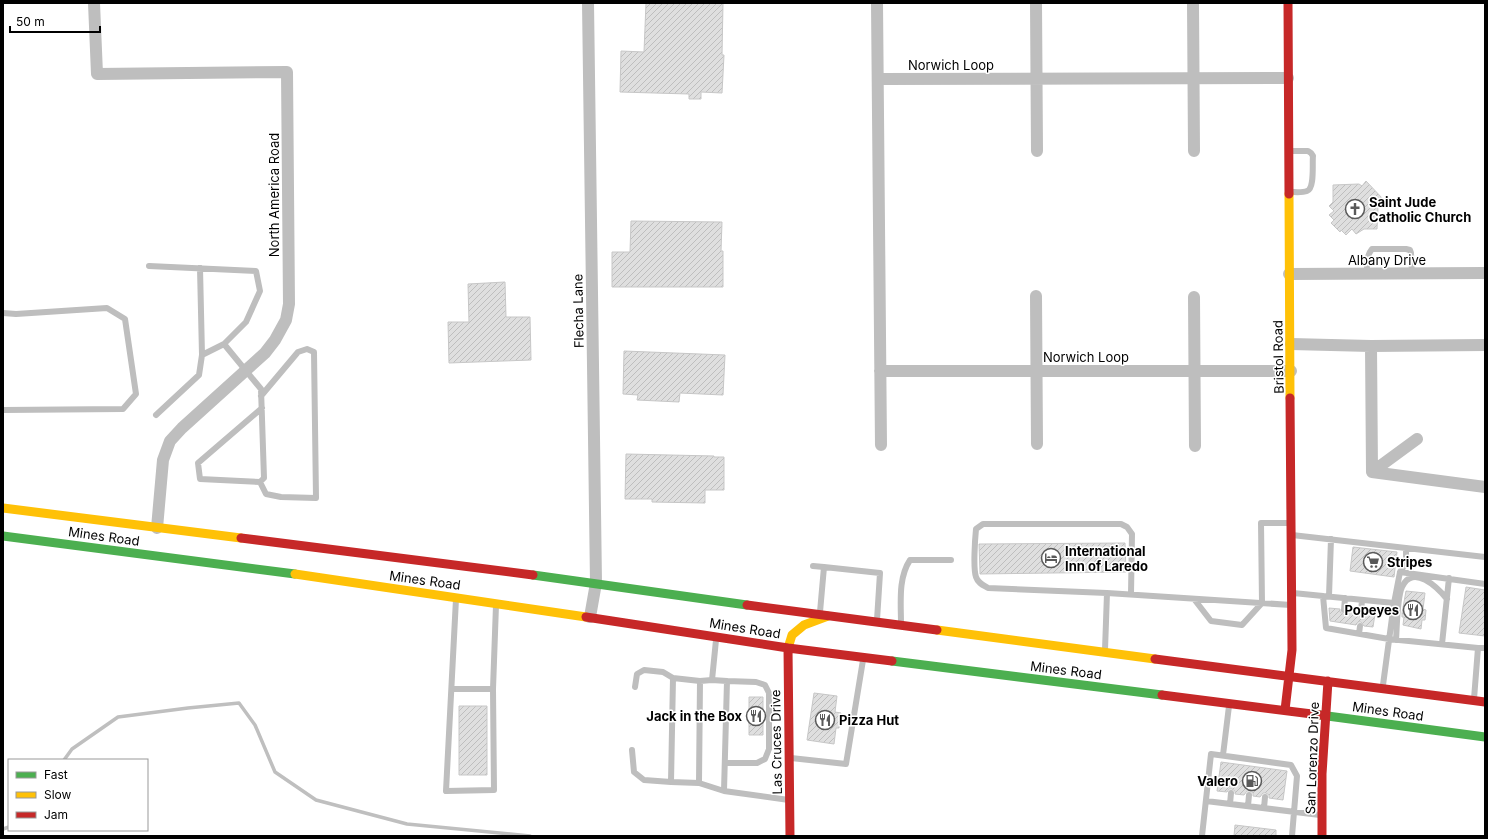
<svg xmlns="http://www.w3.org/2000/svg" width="1488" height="839" viewBox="0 0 1488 839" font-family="Inter,sans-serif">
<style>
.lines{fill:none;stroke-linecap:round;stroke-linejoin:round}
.stream{stroke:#bfbfbf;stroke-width:3.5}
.building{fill:url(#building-hatch);stroke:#c7c7c7}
.lane{stroke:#bebebe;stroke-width:6}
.street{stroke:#bebebe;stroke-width:12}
.fast{stroke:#4caf50;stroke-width:9}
.slow{stroke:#ffc107;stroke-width:9}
.jam{stroke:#c62828;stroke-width:9}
.labels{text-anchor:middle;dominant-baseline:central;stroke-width:3;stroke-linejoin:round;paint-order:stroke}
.street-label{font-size:13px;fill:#000;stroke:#fff}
.poi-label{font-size:13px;font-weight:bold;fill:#000;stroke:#fff;text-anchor:start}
</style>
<defs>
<pattern id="building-hatch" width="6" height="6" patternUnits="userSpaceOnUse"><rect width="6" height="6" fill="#dfdfdf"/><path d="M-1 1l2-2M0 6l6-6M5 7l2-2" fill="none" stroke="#bebebe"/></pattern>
</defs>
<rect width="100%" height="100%" fill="#fff"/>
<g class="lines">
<path class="stream" d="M64,760L72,749L118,717L188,708L239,703L255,725L275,772L316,800L407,824L530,836
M3,829L9,827"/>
</g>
<path class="building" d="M646,3H723L722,55H724L722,93L701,92V99H689V94L620,92L621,51L644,52Z
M1366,181L1383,199L1379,203L1381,205L1378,207L1377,229H1364L1356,234L1352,229L1346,235L1341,230L1340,232L1331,223L1334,220L1329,215L1334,211L1329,206L1333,202V185L1359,184L1362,186Z
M631,221L722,222L721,251H723V287H612V252H630Z
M505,282L506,317H530L531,360L449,363L448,322H469L468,284Z
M624,351L725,355L723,395L680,393L679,402L637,400L638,395L623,394Z
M626,454L714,456V457H724V490H705V503L652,502V499H625Z
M1125,543L1126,572L980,574V572L979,544Z
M1353,547L1397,552L1394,577L1350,571Z
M1466,587L1485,590V636L1459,633Z
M1406,591L1425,593L1423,609L1426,610L1425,620H1422L1421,629L1403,625L1404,617H1402V613Z
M1329,608L1340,609V612L1343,614H1346L1348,611L1357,612V614L1360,616H1363L1365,613L1375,614L1373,627L1364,626L1361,622H1358L1356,625L1330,621Z
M814,693L837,696L835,712L841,713L839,728H836L834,744L807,740Z
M749,697H763V735H749Z
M459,706H487V775H459Z
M1221,762L1287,771L1283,800L1269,798V795L1266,793H1263L1260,797L1253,796V793L1250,791H1247L1244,795L1235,794V791L1232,789H1229L1227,792L1217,791Z
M1235,825L1276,830V836H1234Z"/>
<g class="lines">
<path class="lane" d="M1290,151H1308L1311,153L1313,156C1312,164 1315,188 1307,191C1302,193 1295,192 1290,192
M149,266L256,271L260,291L246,322L224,344L261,389L264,478L260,482L200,479L198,463L262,408
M200,268L202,355
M1367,274C1367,265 1366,256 1372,249H1406L1410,250L1411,253L1412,274
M3,313L16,314L107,308L125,319L136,394L123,409L3,410
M156,415L199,375L202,355L224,344
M260,482L266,494L281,497L316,498L314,352L307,349L298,352L261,396
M1292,535L1485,557
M813,566L824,567
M1400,572L1406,563V548
M1107,593L1291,605
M1293,593L1323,596
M1329,596L1331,539
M456,599L446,791L494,790L493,689L496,605
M1194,599L1211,621L1242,625L1262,603L1261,523H1290
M1394,603L1323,596L1326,628L1389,639L1478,648
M1344,610L1345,598
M820,612L824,567L880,573L877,620
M1361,612L1362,600
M901,624C901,603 898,578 910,560H951
M1359,634L1360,626
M716,640L712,680L727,681L724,791L789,800
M1396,640C1397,627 1397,598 1402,587C1413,563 1438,588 1447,599
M1442,644L1449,578
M1105,650L1107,593L988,588C983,585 978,583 976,577C973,569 975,539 976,529L983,524H1121L1127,527L1132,534L1131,594
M673,678L671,782L699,783L700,681
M1383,685L1394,603L1400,572L1485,584
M635,687L637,674L644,670L663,672L673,678L700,681L712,680
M452,689H493
M1474,699L1478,648H1485
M632,750L634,772L644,780L671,782
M1223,755L1229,706
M791,758L846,764L863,660
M725,763H757L765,759L769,749V693L765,685L756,682L727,681
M699,783L724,791
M1206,801L1320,815
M1230,804L1231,793
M1248,806L1249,795
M1264,808L1265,797
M1202,836L1211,754L1291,765L1297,776L1292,836"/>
<path class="street" d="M94,3L97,74L287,72L289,304L286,320L275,340L265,353L182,428L170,441L163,460L157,528
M588,3L596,583L590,617
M877,3L881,445
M1036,3L1037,151
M1193,3L1194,151
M878,79L1288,78
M1289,274L1485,273
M1036,296L1037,444
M1194,297L1195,446
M1291,344L1371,346
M880,371H1291
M1417,439L1372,472L1485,487
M1372,472L1371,346L1485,345"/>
<path class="fast" d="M3,536L295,574
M533,575L747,605
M892,661L1162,695
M1320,715L1485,737"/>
<path class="slow" d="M1289,194L1290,398
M3,508L241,538
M295,574L586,617
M937,630L1155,659
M788,648L792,635L804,625L828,616"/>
<path class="jam" d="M1288,3L1289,194
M241,538L533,575
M747,605L937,630
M586,617L788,648L892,661
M788,648L790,836
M1155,659L1485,702
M1162,695L1320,715
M1285,710L1292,650L1290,398
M1322,836V774L1328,681"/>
</g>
<defs>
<g id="church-ring" transform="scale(1)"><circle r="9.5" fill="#fff" stroke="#595959" stroke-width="1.5"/><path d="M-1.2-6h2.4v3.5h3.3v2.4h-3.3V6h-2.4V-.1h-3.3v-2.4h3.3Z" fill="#595959"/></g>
<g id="hotel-ring" transform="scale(1)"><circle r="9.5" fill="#fff" stroke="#595959" stroke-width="1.5"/><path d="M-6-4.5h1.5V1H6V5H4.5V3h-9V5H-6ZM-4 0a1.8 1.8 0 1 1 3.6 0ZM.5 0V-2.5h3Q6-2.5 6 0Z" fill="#595959"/></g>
<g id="supermarket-ring" transform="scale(1)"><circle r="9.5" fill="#fff" stroke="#595959" stroke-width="1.5"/><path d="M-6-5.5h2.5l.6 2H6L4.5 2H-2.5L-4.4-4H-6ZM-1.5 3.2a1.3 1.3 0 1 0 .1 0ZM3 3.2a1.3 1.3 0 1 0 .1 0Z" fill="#595959"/></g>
<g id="restaurant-ring" transform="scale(1)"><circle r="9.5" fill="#fff" stroke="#595959" stroke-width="1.5"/><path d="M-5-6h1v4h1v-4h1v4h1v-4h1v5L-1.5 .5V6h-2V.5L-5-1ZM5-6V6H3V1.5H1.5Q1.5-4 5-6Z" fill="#595959"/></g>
<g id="fuel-ring" transform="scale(1)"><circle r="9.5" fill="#fff" stroke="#595959" stroke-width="1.5"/><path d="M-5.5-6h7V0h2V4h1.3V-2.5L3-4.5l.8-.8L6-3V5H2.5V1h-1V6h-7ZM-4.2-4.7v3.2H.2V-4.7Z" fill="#595959"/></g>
</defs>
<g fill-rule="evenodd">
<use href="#church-ring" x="1355" y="209"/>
<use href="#hotel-ring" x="1051" y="558"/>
<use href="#supermarket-ring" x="1373" y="562"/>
<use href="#restaurant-ring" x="1413" y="610"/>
<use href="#restaurant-ring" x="756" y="716"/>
<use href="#restaurant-ring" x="825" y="720"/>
<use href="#fuel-ring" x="1252" y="781"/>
</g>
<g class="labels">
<g class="street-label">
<text x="951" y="65">Norwich Loop</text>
<text transform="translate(274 195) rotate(-90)">North America Road</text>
<text x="1387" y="260">Albany Drive</text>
<text transform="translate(578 311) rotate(-91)">Flecha Lane</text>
<text x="1086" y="357">Norwich Loop</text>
<text transform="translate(1278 357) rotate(-91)">Bristol Road</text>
<text transform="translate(104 536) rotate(8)">Mines Road</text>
<text transform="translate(425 580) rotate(8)">Mines Road</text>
<text transform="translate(745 628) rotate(9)">Mines Road</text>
<text transform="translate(1066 670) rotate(7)">Mines Road</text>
<text transform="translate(1388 711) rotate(8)">Mines Road</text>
<text transform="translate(776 742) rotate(-91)">Las Cruces Drive</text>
<text transform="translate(1312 758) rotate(-88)">San Lorenzo Drive</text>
</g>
<g class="poi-label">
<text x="1369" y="202">Saint Jude<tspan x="1369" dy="15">Catholic Church</tspan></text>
<text x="1065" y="551">International<tspan x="1065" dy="15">Inn of Laredo</tspan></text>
<text x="1387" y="562">Stripes</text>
<text x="1399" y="610" text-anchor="end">Popeyes</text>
<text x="742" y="716" text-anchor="end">Jack in the Box</text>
<text x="839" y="720">Pizza Hut</text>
<text x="1238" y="781" text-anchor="end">Valero</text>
</g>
</g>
<rect width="1488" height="839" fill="none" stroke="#000000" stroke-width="8"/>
<rect x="8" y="759" width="140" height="72" fill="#ffffff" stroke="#999999"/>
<rect x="16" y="772" width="20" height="6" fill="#4caf50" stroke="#999999"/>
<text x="44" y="779" font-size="12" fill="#000000">Fast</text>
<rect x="16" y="792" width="20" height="6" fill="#ffc107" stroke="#999999"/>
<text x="44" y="799" font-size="12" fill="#000000">Slow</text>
<rect x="16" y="812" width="20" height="6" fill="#c62828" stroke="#999999"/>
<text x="44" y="819" font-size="12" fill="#000000">Jam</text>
<path d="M10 26v6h90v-6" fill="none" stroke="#000000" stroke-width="2"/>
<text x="16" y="26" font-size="12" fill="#000000" stroke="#ffffff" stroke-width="3" paint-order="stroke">50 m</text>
</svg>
